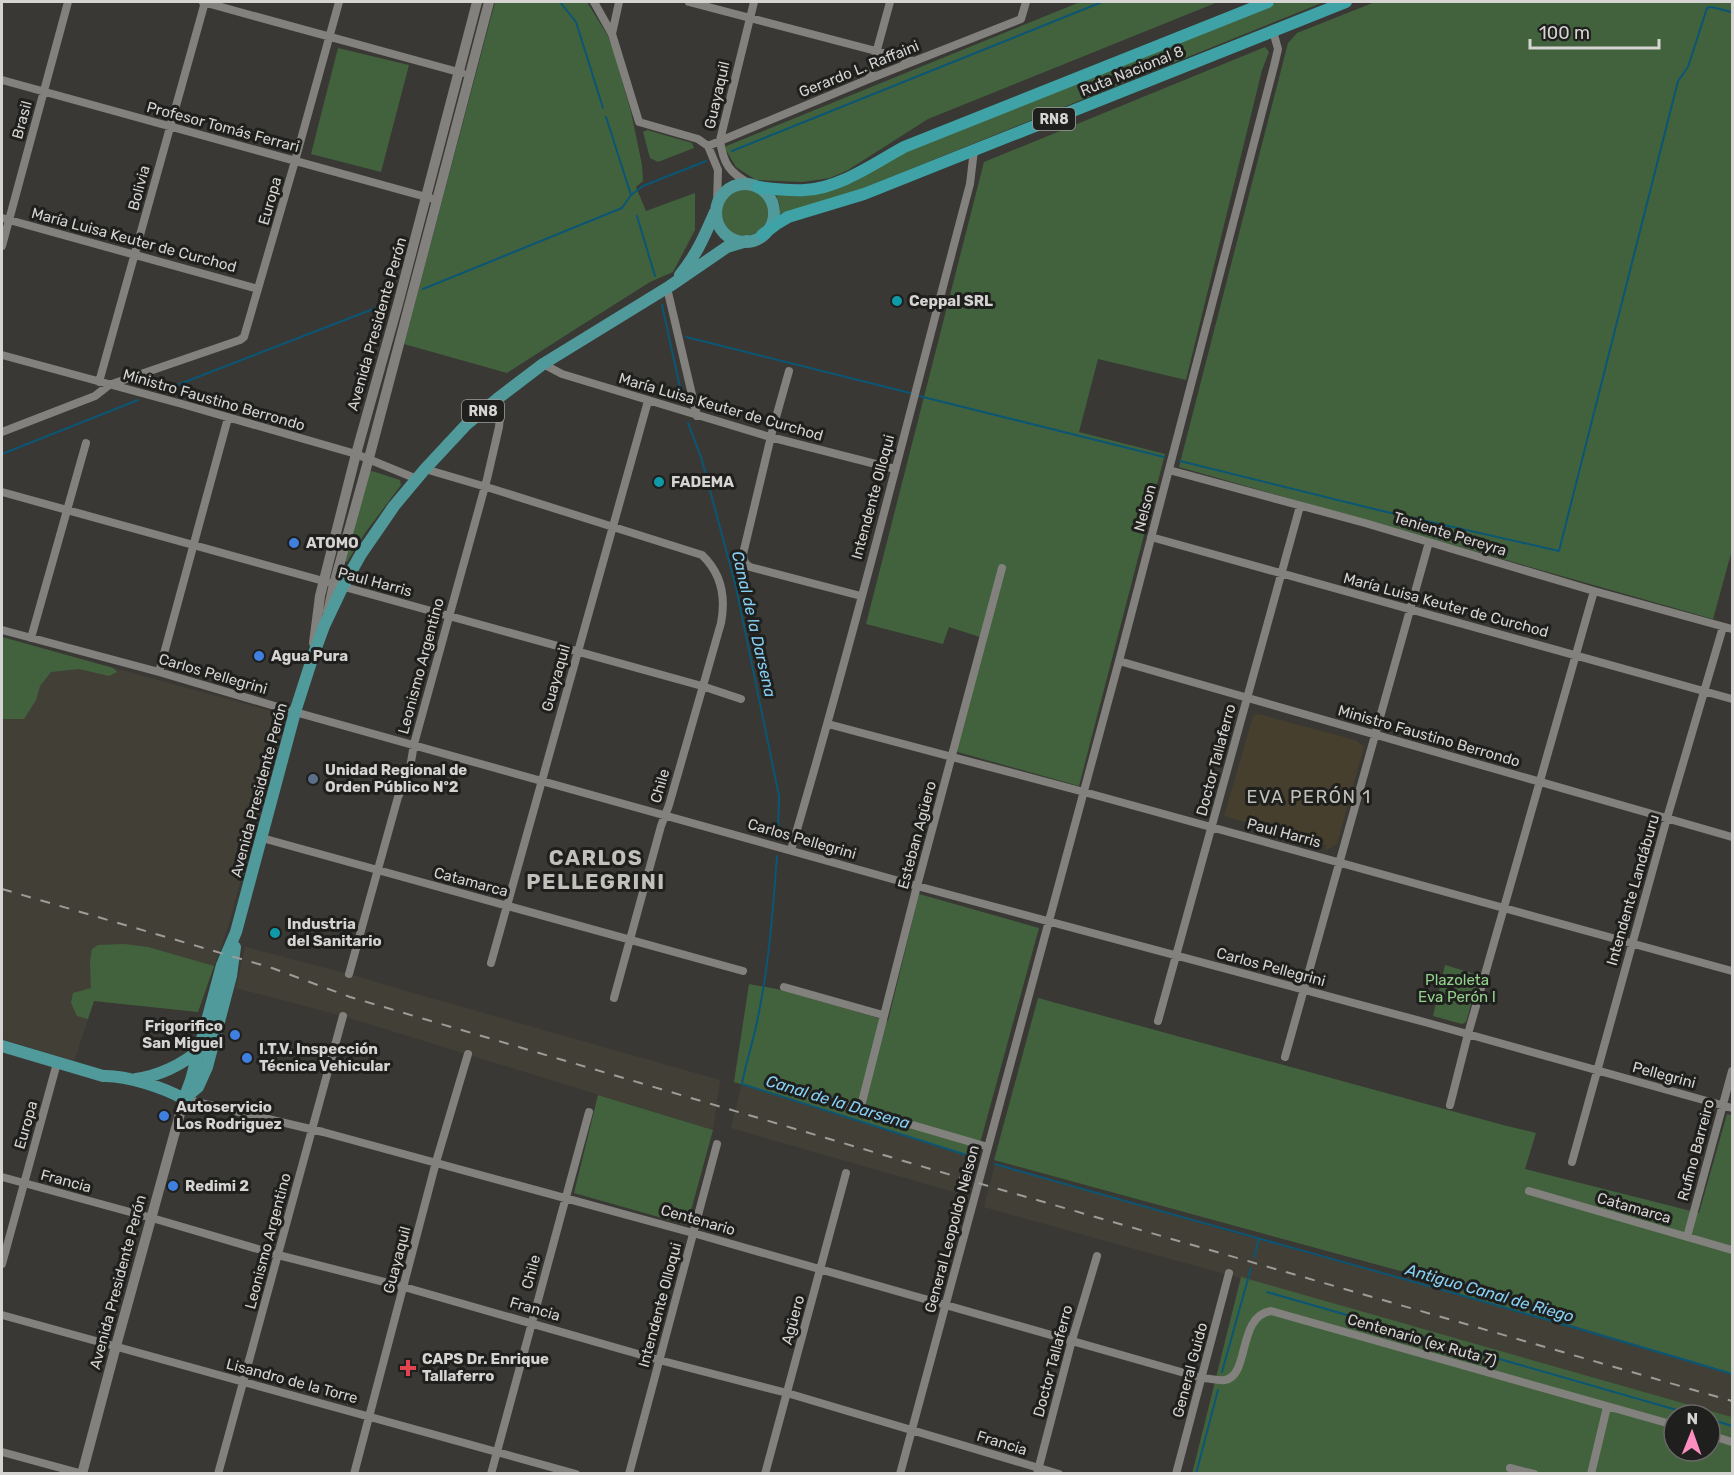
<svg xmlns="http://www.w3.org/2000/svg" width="1734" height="1475" viewBox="0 0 1734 1475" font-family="Rubik,sans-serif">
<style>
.built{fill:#424036}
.education{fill:#463f2d}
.green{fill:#42623e;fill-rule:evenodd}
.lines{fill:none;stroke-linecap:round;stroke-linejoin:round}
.stream{stroke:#0b5674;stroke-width:2}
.minor{stroke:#83817d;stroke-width:8}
.secondary{stroke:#83817d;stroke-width:10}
.primary{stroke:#509a9c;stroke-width:12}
.trunk{stroke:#3fa2a6;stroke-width:12}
.rail{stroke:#9d9c99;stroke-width:2;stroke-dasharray:10 10;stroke-linecap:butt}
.culture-dot{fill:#0f9aa8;stroke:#1f1f1d;stroke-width:2}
.shop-dot{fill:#3f7fe0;stroke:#1f1f1d;stroke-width:2}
.service-dot{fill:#5c6f8a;stroke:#1f1f1d;stroke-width:2}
.health-dot{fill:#e0444e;stroke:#1f1f1d;stroke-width:2}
.labels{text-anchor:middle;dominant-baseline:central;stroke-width:6;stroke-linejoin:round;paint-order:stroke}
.shield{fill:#1f1f1d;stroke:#9e9e9c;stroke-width:1.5}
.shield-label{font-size:14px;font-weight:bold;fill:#d5d4d2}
.street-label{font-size:15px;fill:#d5d4d2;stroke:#1f1f1d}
.poi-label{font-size:15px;font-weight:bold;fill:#d5d4d2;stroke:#1f1f1d;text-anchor:start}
.park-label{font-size:15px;fill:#94d18d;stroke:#1f1f1d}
.water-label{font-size:16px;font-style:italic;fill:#87d0f6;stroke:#1f1f1d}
.quarter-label{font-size:18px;letter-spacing:1.5px;fill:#c1c0bb;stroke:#1f1f1d}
.district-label{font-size:21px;font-weight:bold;letter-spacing:1.5px;fill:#c1c0bb;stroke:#1f1f1d}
</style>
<rect width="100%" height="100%" fill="#393834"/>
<path class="built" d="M2,637L274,712L284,722L228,927L198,1012L94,1001L74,1061L2,1039Z
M245,947L349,974L413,993L720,1080L713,1130L343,1016L236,988Z
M742,1084L976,1158L965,1195L731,1128Z
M995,1164L1224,1230L1577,1327L1732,1374V1417L1437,1333L984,1207Z"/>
<path class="education" d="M1258,714L1344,737L1357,741L1364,747L1337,844L1325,851L1326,845L1224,816L1253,716Z"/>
<path class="green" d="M495,2H587L608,36L613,49L631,112L642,165L643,181L636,187L646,211L695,193V230L673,272L650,282L574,330L507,373L404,344Z
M1080,2H1218L928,119L848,170L830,178L802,182L756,180L736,167L724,147Z
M1278,2H1324L851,193L780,214V205L775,193L828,191L852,183L898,154Z
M1375,2H1732V550L1713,619L1179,467L1288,43L1297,33Z
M1265,47L1269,52L1262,70L1186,380L1098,359L1079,432L1165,454L1079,786L954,751L983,638L949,627L943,644L866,624L984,162Z
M338,48L409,65L381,172L311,154Z
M647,130L692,143L694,148L658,162L650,158L643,132Z
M720 212a24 24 0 1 1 48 0a24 24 0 1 1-48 0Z
M372,471L400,480L401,485L365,533L347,562L345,561L369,472Z
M2,637L113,668L117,672L109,676L79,669L51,672L40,686L36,700L24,719H2Z
M919,894L1039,928L976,1158L734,1082L749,984L782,990L888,1021Z
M124,944L148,947L214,966L198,1012L94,1001L88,1019L77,1016L71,1003L73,993L91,988L90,961L92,949L98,945Z
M1445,965L1475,974L1478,980L1466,1022L1462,1024L1433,1016Z
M1038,998L1503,1125L1536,1133L1525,1169L1699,1213L1727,1114L1732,1115V1374L1577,1327L1460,1295L1459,1287L994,1160Z
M598,1095L713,1130L687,1225L574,1193Z
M1241,1277L1732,1417V1473L1192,1474ZM1674,1415H1710V1451H1674Z"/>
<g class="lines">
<path class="stream" d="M560,2L576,22L603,108
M606,117L631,195
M732,151L1102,2
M637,216L655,276
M423,289L622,208L631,195L643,186L706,161
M662,305L683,401
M686,337L910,393
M159,392L386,304
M919,396L1164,457
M688,423L701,457L736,587L779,796L778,835
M2,454L138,400
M1180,461L1378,510L1559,551L1678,81L1688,67L1707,8L1711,7L1732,12
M777,856C773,910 769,964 758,1017C754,1040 746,1061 742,1084L976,1158
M995,1164C1241,1235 1488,1300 1732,1374
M1254,1257L1259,1239
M1267,1292L1694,1415
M1222,1372L1251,1268
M1710,1419L1732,1426
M1196,1474L1218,1390"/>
<path class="minor" d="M203,2L462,73
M594,2L612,34L639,122L698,139L708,146L718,170L717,203
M689,2L914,61
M612,34L619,2
M869,79L890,2
M2,80L437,200
M708,146L869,79L1021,19L1026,2
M750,184C730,173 723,164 720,140L754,2
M2,218L258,289
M2,246L68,2
M667,288L697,416
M2,355L182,404L356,454L417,479
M543,364L562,374L770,437L895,469
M789,371L773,428L743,554L745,563L750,567L861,596
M99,382L205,2
M2,432L95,396L109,385L240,340L244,337L295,161L339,2
M425,469L493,489L702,555C721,573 726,597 721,623L669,805L661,826L614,998
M1169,470L1365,523L1594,591L1732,629
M2,492L327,582
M1151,537L1732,699
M341,586L702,686L741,699
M2,630L159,672L295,712L917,886L1428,1023L1732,1108
M31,638L86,443
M1119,661L1732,837
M159,672L228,418
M828,724L1084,792L1732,971
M262,838L743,971
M791,850C856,630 911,406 970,184L974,150
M491,963L648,401
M349,974L398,797L409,774L414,744L487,479L499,427L500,417L497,399
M784,987L883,1015
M1158,1021L1300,506
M1285,1057L1429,542
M772,1084L988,1147
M184,1099L323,1132L693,1233L1202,1378C1209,1378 1218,1381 1225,1380C1250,1376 1237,1316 1271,1311L1674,1425
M1450,1105L1468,1034L1594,591
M860,1110L917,886L1002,568
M1572,1162L1667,818L1723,627
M2,1177L152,1218L278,1255L404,1287L659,1360L787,1393L1059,1474
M1529,1191L1732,1250
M1687,1237L1732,1071
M2,1264L57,1063
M2,1315L576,1474
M1710,1435L1732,1442
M2,1452L83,1474
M1510,1468L1534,1474
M218,1474L343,1016
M354,1474L436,1162L468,1054
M491,1474L589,1112
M629,1474L717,1144
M765,1474L846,1173
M900,1474L1119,661L1274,66L1278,49L1273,31
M1037,1474L1072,1340L1097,1256
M1176,1474L1229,1273
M1591,1474L1607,1407"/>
<path class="secondary" d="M328,612L334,584L369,458L437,200L489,2
M314,643L320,596L356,454L398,304L477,2
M82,1474L116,1346L184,1099"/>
<path class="primary" d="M716 213a29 29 0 1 1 58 0a29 29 0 1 1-58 0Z
M680,275C697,254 704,237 715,212
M2,1046L103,1076C126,1075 165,1088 184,1099
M136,1079C158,1076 182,1065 199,1050
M185,1098L198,1087L207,1067L231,976L235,947
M184,1099L191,1080L222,965L236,932L295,712L313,656L324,626L343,586L361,554L394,506L425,469L466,425L497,399L543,364L670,286L727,247L747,241"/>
<path class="trunk" d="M758,187C773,189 789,191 805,190C840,188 873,164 904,147L1268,2
M762,235L778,223L788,217L864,194L1346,2"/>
<path class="rail" d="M2,889L272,968L350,997L978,1183L1732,1401"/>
</g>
<g class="culture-dot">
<circle cx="897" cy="301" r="6"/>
<circle cx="659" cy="482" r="6"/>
<circle cx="275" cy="933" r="6"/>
</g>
<g class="shop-dot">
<circle cx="294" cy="543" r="6"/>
<circle cx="259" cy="656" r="6"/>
<circle cx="235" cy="1035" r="6"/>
<circle cx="247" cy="1058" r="6"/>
<circle cx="164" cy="1116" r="6"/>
<circle cx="173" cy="1186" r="6"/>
</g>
<circle class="service-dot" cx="313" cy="779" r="6"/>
<path class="health-dot" d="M405 1359h6v6h6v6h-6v6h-6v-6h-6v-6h6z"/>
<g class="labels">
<g class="shield">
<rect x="1033" y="108" width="42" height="22" rx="4.5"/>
<rect x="462" y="400" width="42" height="22" rx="4.5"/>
</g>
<g class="shield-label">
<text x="1054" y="119">RN8</text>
<text x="483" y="411">RN8</text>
</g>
<g class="street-label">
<text transform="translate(859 69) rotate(-22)">Gerardo L. Raffaini</text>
<text transform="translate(1132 71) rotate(-22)">Ruta Nacional 8</text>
<text transform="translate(717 95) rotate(-77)">Guayaquil</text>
<text transform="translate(22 120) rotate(-75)">Brasil</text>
<text transform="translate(223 127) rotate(15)">Profesor Tomás Ferrari</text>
<text transform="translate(139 188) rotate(-75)">Bolivia</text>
<text transform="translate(270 201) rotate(-74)">Europa</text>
<text transform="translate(134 240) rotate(15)">María Luisa Keuter de Curchod</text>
<text transform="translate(377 324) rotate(-74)">Avenida Presidente Perón</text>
<text transform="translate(214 400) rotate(16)">Ministro Faustino Berrondo</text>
<text transform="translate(721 407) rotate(16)">María Luisa Keuter de Curchod</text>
<text transform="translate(873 497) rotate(-75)">Intendente Olloqui</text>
<text transform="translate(1145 508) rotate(-75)">Nelson</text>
<text transform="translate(1450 534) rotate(17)">Teniente Pereyra</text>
<text transform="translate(375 582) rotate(15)">Paul Harris</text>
<text transform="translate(1446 605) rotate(15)">María Luisa Keuter de Curchod</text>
<text transform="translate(421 666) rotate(-75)">Leonismo Argentino</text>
<text transform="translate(213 674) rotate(16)">Carlos Pellegrini</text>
<text transform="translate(556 678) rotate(-74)">Guayaquil</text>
<text transform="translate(1429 736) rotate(16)">Ministro Faustino Berrondo</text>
<text transform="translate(1216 760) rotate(-75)">Doctor Tallaferro</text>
<text transform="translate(660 786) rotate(-74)">Chile</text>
<text transform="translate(259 790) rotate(-75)">Avenida Presidente Perón</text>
<text transform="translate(1284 833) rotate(15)">Paul Harris</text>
<text transform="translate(917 835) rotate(-75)">Esteban Agüero</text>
<text transform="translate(802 839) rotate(16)">Carlos Pellegrini</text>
<text transform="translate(471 882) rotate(15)">Catamarca</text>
<text transform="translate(1633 890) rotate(-74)">Intendente Landáburu</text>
<text transform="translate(1271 967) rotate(15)">Carlos Pellegrini</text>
<text transform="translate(1664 1075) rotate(15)">Pellegrini</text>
<text transform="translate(26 1125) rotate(-74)">Europa</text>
<text transform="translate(1696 1150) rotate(-75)">Rufino Barreiro</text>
<text transform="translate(66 1181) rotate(15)">Francia</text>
<text transform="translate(1634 1208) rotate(16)">Catamarca</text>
<text transform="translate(698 1220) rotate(16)">Centenario</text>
<text transform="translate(952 1229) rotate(-75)">General Leopoldo Nelson</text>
<text transform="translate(268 1241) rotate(-75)">Leonismo Argentino</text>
<text transform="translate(397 1260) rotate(-75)">Guayaquil</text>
<text transform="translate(531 1272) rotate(-75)">Chile</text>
<text transform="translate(118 1282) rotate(-75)">Avenida Presidente Perón</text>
<text transform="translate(660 1305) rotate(-75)">Intendente Olloqui</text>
<text transform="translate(535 1309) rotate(16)">Francia</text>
<text transform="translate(793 1320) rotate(-75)">Agüero</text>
<text transform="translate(1422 1340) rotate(16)">Centenario (ex Ruta 7)</text>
<text transform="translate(1053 1361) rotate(-75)">Doctor Tallaferro</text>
<text transform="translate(1190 1370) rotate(-75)">General Guido</text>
<text transform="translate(292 1381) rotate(15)">Lisandro de la Torre</text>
<text transform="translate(1002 1443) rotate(17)">Francia</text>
</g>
<g class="poi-label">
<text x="909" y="301">Ceppal SRL</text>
<text x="671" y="482">FADEMA</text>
<text x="306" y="543">ATOMO</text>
<text x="271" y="656">Agua Pura</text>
<text x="325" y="770">Unidad Regional de<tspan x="325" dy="17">Orden Público Nº2</tspan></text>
<text x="287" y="924">Industria<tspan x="287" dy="17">del Sanitario</tspan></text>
<text x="223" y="1026" text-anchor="end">Frigorifico<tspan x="223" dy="17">San Miguel</tspan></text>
<text x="259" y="1049">I.T.V. Inspección<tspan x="259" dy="17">Técnica Vehicular</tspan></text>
<text x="176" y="1107">Autoservicio<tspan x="176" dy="17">Los Rodriguez</tspan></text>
<text x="185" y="1186">Redimi 2</text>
<text x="422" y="1359">CAPS Dr. Enrique<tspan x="422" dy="17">Tallaferro</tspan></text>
</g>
<g class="park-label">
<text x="1457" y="980">Plazoleta<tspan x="1457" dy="17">Eva Perón I</tspan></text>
</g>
<g class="water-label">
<text transform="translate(754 624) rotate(77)">Canal de la Darsena</text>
<text transform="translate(838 1102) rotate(17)">Canal de la Darsena</text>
<text transform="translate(1490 1293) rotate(16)">Antiguo Canal de Riego</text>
</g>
<g class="quarter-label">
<text x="1309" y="797">EVA PERÓN 1</text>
</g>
<g class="district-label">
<text x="596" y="857">CARLOS<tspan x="596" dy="24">PELLEGRINI</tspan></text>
</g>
</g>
<rect width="1734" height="1475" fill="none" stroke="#d5d4d2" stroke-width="6"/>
<g transform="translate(1692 1433) rotate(1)"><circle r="28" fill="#1f1f1d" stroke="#686765" stroke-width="1.5"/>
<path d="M0-4.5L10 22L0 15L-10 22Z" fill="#fd8ec0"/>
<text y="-9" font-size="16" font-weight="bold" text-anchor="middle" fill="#d5d4d2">N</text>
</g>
<path d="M1530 39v9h129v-9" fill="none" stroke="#d5d4d2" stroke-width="3"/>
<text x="1539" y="39" font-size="18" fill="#d5d4d2" stroke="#1f1f1d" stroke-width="4.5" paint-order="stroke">100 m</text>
</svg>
